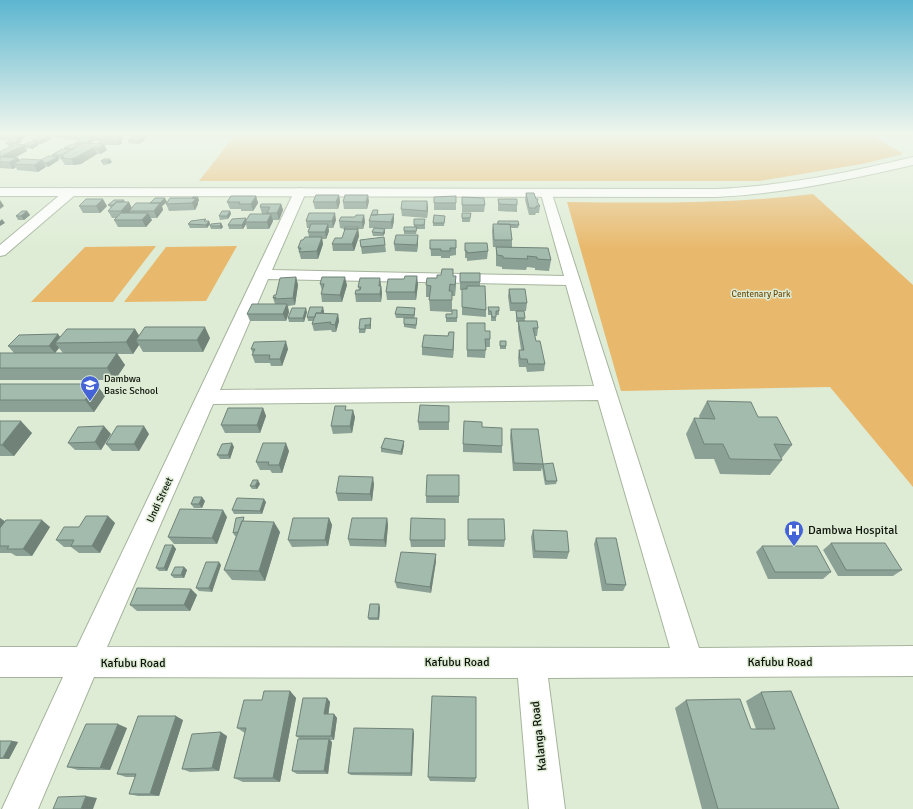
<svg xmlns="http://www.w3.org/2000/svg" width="913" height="809" viewBox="0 0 913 809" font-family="Signika,sans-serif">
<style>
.green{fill:#e8b96d}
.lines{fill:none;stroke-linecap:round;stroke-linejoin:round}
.minor-casing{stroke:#a6b49e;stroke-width:2}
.highway-casing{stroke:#a6b49e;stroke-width:2}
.minor{fill:#fff;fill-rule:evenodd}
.highway{fill:#fff;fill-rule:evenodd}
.wall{fill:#8ba195;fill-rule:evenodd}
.shaded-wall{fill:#718379}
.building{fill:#a2bbad;stroke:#718379}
.labels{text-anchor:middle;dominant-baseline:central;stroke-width:3;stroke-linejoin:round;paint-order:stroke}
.far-park-label{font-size:9px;fill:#715011;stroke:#deecd5}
.poi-label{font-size:10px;fill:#0d120a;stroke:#deecd5;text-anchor:start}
.street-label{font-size:10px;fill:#0d120a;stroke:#deecd5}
.near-poi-label{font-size:12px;fill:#0d120a;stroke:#deecd5;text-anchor:start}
.near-street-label{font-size:12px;fill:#0d120a;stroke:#deecd5}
</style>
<rect width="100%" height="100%" fill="#deecd5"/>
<path class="green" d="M236,134H870L903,154L862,164L759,181H199Z
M813,194L913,285V487L830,387L621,391L567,202C649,203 731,204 813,194Z
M156,246L113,302H31L85,247Z
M237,246L206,301L124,302L166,247Z"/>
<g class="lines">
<g class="minor-casing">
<path id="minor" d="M71,188L75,189L77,192L75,195L5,255L0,256V245L67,189Z
M300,188L304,189L306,192L272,270L564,276L541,194L543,191H551L699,648L913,646V676L548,678L565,809H529L518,678L94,677L38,809H2L63,677H0V647H77L294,192L296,189ZM268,279L566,285L594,386L220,390ZM598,400L670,648L107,647L213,404Z"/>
</g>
<g class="highway-casing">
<path id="highway" d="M913,157V165C847,180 783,194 716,197L0,196V188L716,189C783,186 847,173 913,157Z"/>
</g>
<use href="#minor" class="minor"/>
<use href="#highway" class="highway"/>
</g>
<path class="wall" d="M0,134H30L21,140L22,141L18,144L23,145L33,142L32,140L49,136L48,135L49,134H80V135L81,134H96L97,135H108L109,136H122L124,139L121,140L122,143L119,145H104L107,150L101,154H97L81,164L74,165H65L61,159L58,158L59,160L48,167L46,166L38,172L17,170L16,167L13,169L0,168V152L12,146H8L6,143L10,140H1L0,138ZM50,138H63L64,139L76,140L78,139V140H79L75,143L76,144L64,148L65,150L52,155L53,157L41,160H20L18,158H15L27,151L26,148L32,149L39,145L38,144H41L51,139ZM93,140L94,141H97L99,144H91L94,141Z
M153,134L146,138H145V140L139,144L129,143L128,140L137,136L136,135Z
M104,159L112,162L109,164L103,165L101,161Z
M526,193L536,199L540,206L539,213H536L535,215H529L525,200Z
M339,195L340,202L338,209H315L313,202Z
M256,196L258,203L253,211H241V209H230L227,202Z
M456,196V210H434V203Z
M462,197L485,205L484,212H462Z
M498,199L517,205V212L498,211Z
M124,200L125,202H129L132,208L150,203L167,202L162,206L163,210L157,218H150L152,220L146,227H118L114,220L116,218H112L108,211L111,208L108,205Z
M199,200L198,202V204L195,210L169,211L166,204Z
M369,201L367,209H344L343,202Z
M427,201L428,208L427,218L402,216L401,209Z
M281,204L283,210L279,220H273V221L269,229H247L246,224L243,229H229L228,225L246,220L262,214L260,207Z
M79,206H107L100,213H83Z
M27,211L30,215L24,220H18L16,216Z
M230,211L231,214L228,219L220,220L219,216Z
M379,213L378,215L394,214V221L392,229H377H385V233L383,236H373L372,232L374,228H369V221Z
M462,213H471L470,222H462Z
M364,215L365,222L363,229H358L359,236L354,251H333L332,244L342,238L345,229L340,228L339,221Z
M445,219L444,226H433V223Z
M336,220L333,228H328L329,231L326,239H322L323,244L318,259H301L298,248L303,240L309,237L308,232L309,228H307L306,221Z
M207,221H209L210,224L207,228H190L188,224Z
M498,221L519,225L518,228H511L512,240V247L551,260L549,271L535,270V268L527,267L526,270L502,269V267L496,266V247H493L492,231L493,224H497Z
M221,223L223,227L221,229H211L210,226Z
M425,223V229H417L416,234H404V231L414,227V225Z
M418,235V242L417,252L395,251L394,244Z
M384,237L386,252L362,254L360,240Z
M430,240L456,248V255L450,256V258H441V256H431Z
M465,243L488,251L487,259L467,261V258H465Z
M453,269V276H456V287L455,296H452V312L430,311L429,297H426V285L441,275Z
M460,273L480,282V286L486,310V317L462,315V290H460Z
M296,277L298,285L295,305L288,306L289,312L286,321H250L247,314L275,304L273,298Z
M320,284L347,285L342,302H322L321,294L322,291Z
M418,284L416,300H387L386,292Z
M381,286L382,293L381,302H356L355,294L359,290L358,287Z
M509,289L527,303L526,311H524L525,321L538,328L537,336H535L536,341L545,364L544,371L527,372L526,367H519L518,358L519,350H521L518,329V322H516V311H510L508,296Z
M488,307L499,311V315H496V321H491V315H488Z
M415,308V312L414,318L417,322L416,329L404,327V318H396L395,314Z
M457,310V322H446V314H452Z
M324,311V313L338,314L339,321L336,332H332L331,330L314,331L312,324L313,321H308L307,317Z
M307,312L304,322H289L288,318Z
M371,318V329H366L365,333H359V329Z
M467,323L485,331L490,339V347H486L485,358L467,357Z
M135,329L139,336L210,338L203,352H143L139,345L133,354H117L125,365L115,380H0V353H14L8,346L60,337ZM59,348L63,353H55Z
M454,340L453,358L422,355V347Z
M500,341L506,346V349H500Z
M251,349H288L282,366H271L270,363H255L252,355L253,354Z
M0,384H96L105,396L94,412H0Z
M707,401L758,417L792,445L781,459L782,460L770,475L720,474L714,459H695L686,434L694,418L700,419L699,416Z
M449,406V430H419L418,422Z
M263,408L266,416L260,433H225L221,425Z
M347,410L355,417L352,433L333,434L331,426Z
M0,421L32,433L14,456H0Z
M482,427L502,446V453L463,452V444Z
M511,429L543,464L541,471H513L510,437Z
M111,434L101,450H75L68,443Z
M149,434L139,451H112L106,444Z
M404,441V445L402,455L381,452V448Z
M234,447L230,459H220L217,455Z
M289,451L282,473H272L270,470H260L256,462Z
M543,464L557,481L556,484L545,485L542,468Z
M459,475V503H426V496Z
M260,484L257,489H252L250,486Z
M374,484L372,501H338L336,493Z
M205,501L202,508H194L191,504Z
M266,502L262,514H234L232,510Z
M108,516L115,523L100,553H79L71,547H64L56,540L79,527Z
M227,517L217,544H174L168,537Z
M0,518L5,521L50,527L32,556H16L11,553H0Z
M329,518L332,525L328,546L292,547L288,540Z
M387,518L388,525L386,547L350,546L348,539Z
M445,519V547H411L410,540Z
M468,519L505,540L504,547L468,546Z
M246,521L280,532L265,581L232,580L224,570L236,536H235L233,533Z
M533,530L569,552L567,559L533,558L531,537Z
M596,538L626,585L623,591H602L594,544Z
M831,543L902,570L893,576H838L823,550Z
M173,545L176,549L167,571H159L156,568Z
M762,546L831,572L823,579H768L756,552Z
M436,554V561L431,593L397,588L395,582Z
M221,565L212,592L199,591L196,588Z
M184,567L187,570L184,578H174L171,575Z
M191,589L197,595L190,611H137L130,605Z
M380,607L379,620H369L368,618Z
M290,691L296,698L280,782H243L234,778L245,733L237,728L262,700Z
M761,692L839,809H702L675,708L686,700L751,729H756L746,701Z
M327,698L330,702L328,714H334L337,718L334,740H330L332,742L328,774H297L292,771L300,739L296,736Z
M183,720L159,796H138L129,794L135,777H126L117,774Z
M127,728L110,770H78L67,767Z
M414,733L412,776L351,775L348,773Z
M227,736L219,771L190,772L182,769Z
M0,741H12L18,742L9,759H0Z
M428,777L476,778L475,782L430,781Z"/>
<path class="shaded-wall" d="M17,134H30L21,140L22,141L16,146L14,143L19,139L16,135Z
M62,134H65L62,136L63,138H62L60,135Z
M78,134H80L81,137H77L78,139L76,140L74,137Z
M96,134L98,137L93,138L94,141L87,146L85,143L91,139L90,137Z
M146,134H153L146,138L145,135Z
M49,136L51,139L41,144L39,141Z
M122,136L124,139L121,140L122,143L119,145L116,139Z
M144,137L145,140L139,144L137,141Z
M37,142L39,145L32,149L30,146Z
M104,144L107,150L101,154L98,148Z
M24,145L27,151L5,162L0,159V157Z
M94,147L97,154L81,164L74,165L71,159Z
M58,157L59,160L48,167L46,163Z
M18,158L22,164H13L16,167L13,169L9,162Z
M110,159L112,162L109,164L107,161Z
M42,160L46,167L38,172L34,165Z
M339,195L340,202L338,209L336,202Z
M368,195L369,201L367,209L366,202Z
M256,196L258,203L253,211L251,204Z
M198,197L199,200L198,202V204L195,210L192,203L196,198Z
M165,198L167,202L162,206L163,210L157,218L154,211L160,203Z
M103,199L107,206L100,213L96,206Z
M0,200L4,206L0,209Z
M427,201L428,208L427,218Z
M129,202L132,209L129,211L130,212L125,218L121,211Z
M281,204L283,210L279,220L277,213Z
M27,211L30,215L24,220L21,216Z
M230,211L231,214L228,219L227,216Z
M148,213L152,220L146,227L142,220Z
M335,213L336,220L333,228L332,221Z
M271,214L273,221L269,229L267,222Z
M394,214V221L392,229L391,222Z
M364,215L365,222L363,229L362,222Z
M246,218L247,222H245L246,224L243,229L242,225Z
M2,219L5,223L0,226V221Z
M209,221L210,224L207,228L206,225Z
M221,223L223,227L221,229L220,226Z
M328,224L329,231L326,239L325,232Z
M358,227L359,236L354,251L352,244Z
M385,229V233L383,236V233Z
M418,235V242L417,252V245Z
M322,237L323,244L318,259L317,251Z
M417,276L418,284L416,300L415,292Z
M296,277L298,285L295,305L293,298Z
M345,277L347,285L342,302L340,295Z
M380,278L381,285L380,293L379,286Z
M381,286L382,293L381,302L380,294Z
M287,304L289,312L286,321L283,314Z
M323,307L324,311L321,321L320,317Z
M306,308L307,312L304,322L303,318Z
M415,308V312L414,319V315Z
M338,314L339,321L336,332L335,325Z
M371,318V329L370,325Z
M205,327L210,338L203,352L197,340Z
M135,329L142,340H136L139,345L133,354L126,342Z
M454,332V340L453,358V350Z
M58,334L64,342L55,343L59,348L55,353L49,346Z
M286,341L288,349L282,366L280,359Z
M117,353L125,365L115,380L107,368Z
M96,384L105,396L94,412L85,400Z
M263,408L266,416L260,433L257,425Z
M353,410L355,417L352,433L350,426Z
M21,421L32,433L14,456L2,445Z
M104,426L111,434L101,450L95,442Z
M144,426L149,434L139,451L134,444Z
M404,441V445L402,455L401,452Z
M232,443L234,447L230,459L228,455Z
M286,443L289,451L282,473L279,465Z
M373,477L374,484L372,501L370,494Z
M258,480L260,484L257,489L255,486Z
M202,497L205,501L202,508L199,504Z
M264,499L266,502L262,514L260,511Z
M223,510L227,517L217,544L212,538Z
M108,516L115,523L100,553L92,546Z
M0,518L5,522L0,530Z
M329,518L332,525L328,546L325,540Z
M387,518L388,525L386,547L384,540Z
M42,520L50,527L32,556L23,549Z
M274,522L280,532L265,581L259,571Z
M173,545L176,549L167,571L164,568Z
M436,554V561L431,593L430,587Z
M219,562L221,565L212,592L209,588Z
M184,567L187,570L184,578L181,575Z
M191,589L197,595L190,611L184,605Z
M379,604L380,607L379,620L378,618Z
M290,691L296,698L280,782L273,778Z
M327,698L330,702L328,718L324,714Z
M334,714L337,718L334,740L331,736Z
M176,716L183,720L159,796L150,794Z
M118,724L127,728L110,770L100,768Z
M413,729L414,733L412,776L411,773Z
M221,732L227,736L219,771L212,768Z
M329,739L332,742L328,774L324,771Z
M12,741L18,742L9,759L3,758Z
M86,796L97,798L93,809H81Z"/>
<path class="building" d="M49,134H62L60,135H48Z
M65,134H78L74,137L62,136Z
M81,134H96L90,137H77Z
M98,134H99L108,135L106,136H102L99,138H93Z
M137,134H146L145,135H136Z
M42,135L49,136L39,141L32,140Z
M111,135L122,136L120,137L109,136Z
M102,136L120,137L116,139H96Z
M135,136L144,137L137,141L128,140Z
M13,138H20L14,143H6Z
M83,138H93L85,143H75Z
M29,142H37L30,146L23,145Z
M82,143L104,144L98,148L94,147L77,157L71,159L61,158L64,157L61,156Z
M15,144L24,145L0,157V152Z
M72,144H80L73,149L64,148Z
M62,149L71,150L61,155H52Z
M49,156L58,157L46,163H44L42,160H41Z
M2,157L18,158L9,162H0V158Z
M22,159L42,160L34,165L13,164Z
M104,159H110L107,161H101Z
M526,193H534L536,199H538L537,202L540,206H536V208H529Z
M316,195H339L336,202H313Z
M345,195H368L366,202H343Z
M231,196H256L251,204H239L240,202H227Z
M456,196V203H434V197Z
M193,197H198L196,199V198H192Z
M462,197L484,198L485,205H462Z
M155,198H165L160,203H150Z
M170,198H196L192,203L166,204Z
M86,199H103L96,206H79Z
M498,199H517V205L499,204Z
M114,200H124L121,202H116L114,205H108Z
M402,201H427V211L401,209Z
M116,202H129L121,211H108Z
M136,203H160L154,211H129Z
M261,204H281L277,213H267L270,207H260Z
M373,210H378L377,215H371Z
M22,211H27L21,216H16Z
M222,211H230L227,216H219Z
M121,213H148L142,220H114Z
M309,213H335L332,221H306Z
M462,213H471L470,218H462Z
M250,214H271L267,222H245Z
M394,214L391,222L369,221L371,215Z
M356,215H364L362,222L339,221L341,217H355Z
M434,215L445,216L444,223H433Z
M246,218L242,225H228L232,219Z
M206,219L204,221H209L206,225L188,224L191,221Z
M414,219H425L424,225H414Z
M498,221H518L519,225L498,224Z
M221,223L220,226H210L211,224Z
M311,224H328L325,232H308Z
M493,224H510L512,240H494Z
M345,227H358L357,229H345L344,230Z
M404,227H417L416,231H404Z
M374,228L385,229L383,233L372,232Z
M345,229H358L352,244H332L335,238H342Z
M396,235H418L417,245L394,244Z
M305,237H322L317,251L299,252L301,248H298L301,240H303Z
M384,237L385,245L361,247L360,240Z
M430,240H456V248H450V251H441V249H430Z
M465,243H487L488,251L467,253V251H465Z
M496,247L548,248L551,260L537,259V257L527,256L528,259L503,258V256L497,255Z
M442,269H453V276H456L455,285L450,284L449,291H452V300H429L431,286L426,285L427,278H437V275H441Z
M460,273H480V282H460Z
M405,276H417L415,292H386L388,279H404Z
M296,277L293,298L275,299L276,297L273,298L274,295H276L280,278Z
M322,277H345L340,295L321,294L324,284H320Z
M360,278H380L379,286H381L380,294H355L356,290H360L361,287H358Z
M467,286H485L486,310L462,307V289H467Z
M509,289H525L527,303H511Z
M252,304H287L283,314H247Z
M310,307H323L321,313H316L315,317H307Z
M397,307L415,308L414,315L395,314Z
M488,307H499V311H496V317H492L491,311H489Z
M292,308H306L303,318H288Z
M452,310H457V318H446V314H452Z
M516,311H524L525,318H517Z
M316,313L338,314L335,325L330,324L331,322L312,324Z
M371,318L370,325H365V329H359L360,319Z
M404,318H417L416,325L404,324Z
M518,321H537L538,328H533L536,341H540L545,364H528L527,359H520L519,350H524Z
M467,323H485V331H490V339H485L486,350H467Z
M145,327H205L197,340H136Z
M67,329H135L126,342L55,343Z
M449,332H454L453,350L422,347L424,335L448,336Z
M58,334L49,346H8L19,335Z
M286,341L280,359H269L270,355H252L255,349H251L254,342Z
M500,341H506V346H500Z
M0,353H117L107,368H0Z
M0,384H96L85,400H0Z
M707,401L751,402L758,417H777L792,445L774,444L782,460L730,459L723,444H704L694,418L715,419Z
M420,405L449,406V422H418Z
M335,406H346L345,410H353L350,426H331Z
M228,408H263L257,425H221Z
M0,421H21L2,445H0Z
M464,421L482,422V427L502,428V446L463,444Z
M104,426L95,442L68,443L78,427Z
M117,426H144L134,444H106Z
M511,429H538L543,464L514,463Z
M385,438L404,441L401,452L381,448Z
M232,443L228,455H217L222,444Z
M263,443H286L279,465H268L269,462H256Z
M553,463L557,481H546L543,464Z
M427,475H459V496H426Z
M339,476L373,477L370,494L336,493Z
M253,480H258L255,486H250Z
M194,497H202L199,504H191Z
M237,498L264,499L260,511L232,510Z
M180,509L223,510L212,538L168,537Z
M86,516H108L92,546H71L74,540H56L64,527H79Z
M244,517L243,521H242L238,532L233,533L236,518Z
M293,518H329L325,540H288Z
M352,518H387L384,540L348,539Z
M411,518L445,519V540H410Z
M468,519H504L505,540H468Z
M6,520H42L23,549H7L9,546H0V528Z
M242,521L274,522L259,571L224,570Z
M533,530L567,531L569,552L535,551Z
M596,538H616L626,585L606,584Z
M831,543H885L902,570H846Z
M165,545H173L164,568H156Z
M762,546H817L831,572H775Z
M401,552L436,554L430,587L395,582Z
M206,562H219L209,588H196Z
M175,567H184L181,575H171Z
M137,588L191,589L184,605H130Z
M370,604H379L378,618H368Z
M264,691H290L273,778H234L246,728H237L244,700H262Z
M791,691L839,809H718L686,700L740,699L751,729H775L761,692Z
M432,696L476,697V778L428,777Z
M303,698H327L324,714H334L331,736H296Z
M138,716H176L150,794H129L136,774H117Z
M86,724H118L100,768L67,767Z
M354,728L413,729L411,773H348Z
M221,732L212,768L182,769L192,734Z
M298,739H329L324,771H292Z
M0,741H12L3,758H0Z
M86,796L81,809H53L58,797Z"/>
<linearGradient id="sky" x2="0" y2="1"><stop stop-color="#5cb6d0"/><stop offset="0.54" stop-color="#f0f6ec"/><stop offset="1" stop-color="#f0f6ec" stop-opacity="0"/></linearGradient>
<rect width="913" height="248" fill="url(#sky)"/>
<defs>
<g id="school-pin" transform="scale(1)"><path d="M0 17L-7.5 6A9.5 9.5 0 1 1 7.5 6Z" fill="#4363d6" stroke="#deecd5"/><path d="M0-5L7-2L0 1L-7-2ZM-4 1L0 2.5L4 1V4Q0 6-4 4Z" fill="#fff"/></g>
<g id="hospital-pin" transform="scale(1)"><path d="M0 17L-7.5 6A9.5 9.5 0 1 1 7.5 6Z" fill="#4363d6" stroke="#deecd5"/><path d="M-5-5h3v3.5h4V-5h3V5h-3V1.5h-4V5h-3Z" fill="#fff"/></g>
</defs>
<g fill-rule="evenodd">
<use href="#school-pin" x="90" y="385"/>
<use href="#hospital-pin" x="794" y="530"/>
</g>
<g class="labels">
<g class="far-park-label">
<text x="761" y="294">Centenary Park</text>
</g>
<g class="poi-label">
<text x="104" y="379">Dambwa<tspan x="104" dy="12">Basic School</tspan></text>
</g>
<g class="street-label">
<text transform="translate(160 500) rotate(-65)">Undi Street</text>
</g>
<g class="near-poi-label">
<text x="808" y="530">Dambwa Hospital</text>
</g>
<g class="near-street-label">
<text x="457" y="662">Kafubu Road</text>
<text x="780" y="662">Kafubu Road</text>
<text x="133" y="663">Kafubu Road</text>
<text transform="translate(539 736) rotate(-96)">Kalanga Road</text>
</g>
</g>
</svg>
